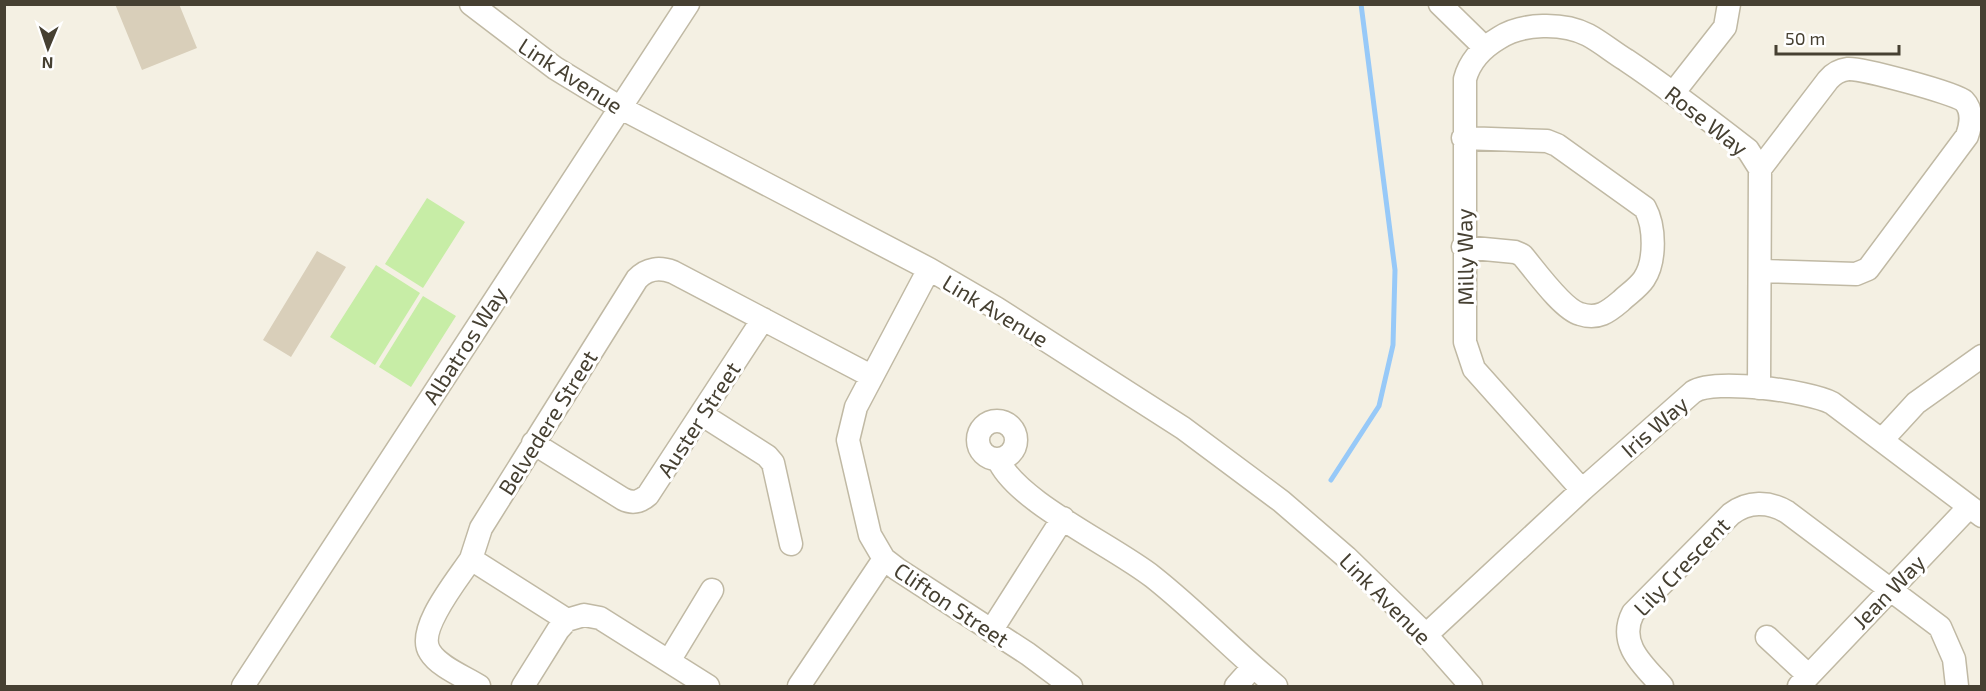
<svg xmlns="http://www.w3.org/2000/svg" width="1986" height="691" viewBox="0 0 1986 691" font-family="'Exo 2',sans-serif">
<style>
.green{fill:#c7eda6}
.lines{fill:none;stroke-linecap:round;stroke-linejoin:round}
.stream{stroke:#97c9f8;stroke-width:5}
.building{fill:#d9cfba}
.minor-casing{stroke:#c0b9a4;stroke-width:25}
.minor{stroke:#fff;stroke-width:22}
.labels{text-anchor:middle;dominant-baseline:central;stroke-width:6;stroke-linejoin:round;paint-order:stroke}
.street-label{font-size:22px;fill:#464032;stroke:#fff}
</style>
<rect width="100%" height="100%" fill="#f4f0e3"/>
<path class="green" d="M427,198L465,222L423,288L385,264Z
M376,265L420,293L375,365L330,337Z
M423,296L456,316L411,387L379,367Z"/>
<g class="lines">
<path class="stream" d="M1331,480L1379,406L1393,345L1395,270L1361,4"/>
</g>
<path class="building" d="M115,4H179L197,48L142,70Z
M317,251L346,267L291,357L263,340Z"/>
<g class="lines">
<g class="minor-casing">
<path id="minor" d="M471,4L555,68L619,107L929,269L996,308L1183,428L1281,501L1346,557L1426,635L1471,686
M1440,4L1484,47
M1674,92L1725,27L1729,4
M1463,138L1547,141L1557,145L1645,208C1655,226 1656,261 1644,279C1638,288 1628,294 1621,301C1608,312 1598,320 1580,314C1562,309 1535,270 1522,255L1515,252L1463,247
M1760,169L1828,80C1833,74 1840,70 1848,69C1861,68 1955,93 1964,101C1973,110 1971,125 1967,136L1868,269L1856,274L1761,271
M929,269L856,407L848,440L870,535L884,559L897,569L1028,654L1071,686
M701,414L767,456L773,463L791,544
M978 440a19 19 0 1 1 38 0a19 19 0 1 1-38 0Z
M1882,440L1916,403L1982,356
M533,443L623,499C633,504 640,502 648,495L763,319
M998,459C1015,501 1114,546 1153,577C1196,611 1234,651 1276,686
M1582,490L1474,369L1465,342V79C1470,60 1482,48 1499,38C1522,23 1563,22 1588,35C1601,42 1613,52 1626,60C1668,88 1708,119 1748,150L1760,169L1759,388
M471,559C458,579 415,630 430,652C439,667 465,677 479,686
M991,631L1063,518
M1426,635L1582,490L1693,392C1714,378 1809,391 1832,403L1982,516
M1767,637L1808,675
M669,661L712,590
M243,686L688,4
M523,686L558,630L567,620
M708,686L600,618L584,615L567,620L471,559L481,528L637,279C647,268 660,267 673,272L871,376
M799,686L884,559
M1236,686L1253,667
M1662,686C1644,666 1617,644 1633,613L1731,514C1748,501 1769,501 1787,512L1940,627L1954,659L1957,686
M1799,686L1969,507"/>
</g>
<use href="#minor" class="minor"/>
</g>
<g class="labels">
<g class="street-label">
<text transform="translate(571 75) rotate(33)">Link Avenue</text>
<text transform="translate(1707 120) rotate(38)">Rose Way</text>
<text transform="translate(1464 257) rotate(-91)">Milly Way</text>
<text transform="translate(996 310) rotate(31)">Link Avenue</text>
<text transform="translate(464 345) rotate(-57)">Albatros Way</text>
<text transform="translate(698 419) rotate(-57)">Auster Street</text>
<text transform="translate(547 422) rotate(-58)">Belvedere Street</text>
<text transform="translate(1654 426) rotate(-41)">Iris Way</text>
<text transform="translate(1681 566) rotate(-46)">Lily Crescent</text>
<text transform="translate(1888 591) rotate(-46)">Jean Way</text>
<text transform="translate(1386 598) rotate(45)">Link Avenue</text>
<text transform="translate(952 604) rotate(34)">Clifton Street</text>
</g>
</g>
<rect width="1986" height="691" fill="none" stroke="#464032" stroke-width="12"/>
<g transform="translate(48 48) rotate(182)" stroke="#ffffff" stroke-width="4.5" paint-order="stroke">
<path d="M0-4.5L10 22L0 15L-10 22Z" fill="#464032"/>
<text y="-9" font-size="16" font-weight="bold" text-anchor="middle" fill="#464032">N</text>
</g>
<path d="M1776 45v9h123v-9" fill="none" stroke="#464032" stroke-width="3"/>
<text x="1785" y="45" font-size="18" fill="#464032" stroke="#ffffff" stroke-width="4.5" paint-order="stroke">50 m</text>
</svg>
